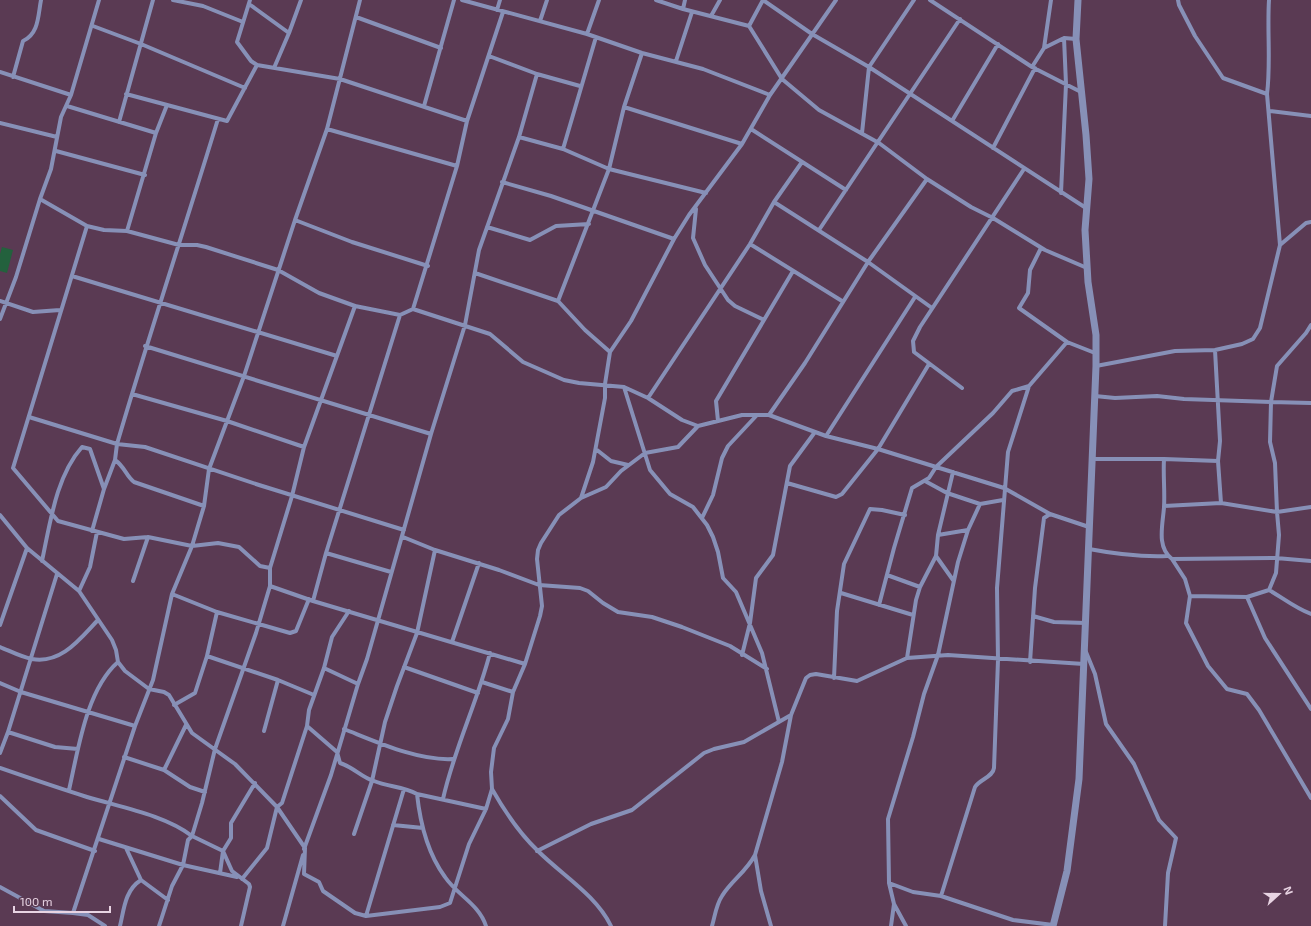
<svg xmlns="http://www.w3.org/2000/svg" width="1311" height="926" viewBox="0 0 1311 926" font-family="'Exo 2',sans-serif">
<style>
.green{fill:#23613d}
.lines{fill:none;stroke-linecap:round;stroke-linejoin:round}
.minor{stroke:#8790b7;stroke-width:4}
.tertiary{stroke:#8790b7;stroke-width:7}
</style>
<rect width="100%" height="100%" fill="#5a3a53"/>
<path class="green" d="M2,247L13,250L7,273L0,271V254Z"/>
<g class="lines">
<path class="minor" d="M173,0L203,6L243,22
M250,0L237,42L251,61L257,65L340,79L467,121
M462,0L587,34L642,53L703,69L770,95
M656,0L683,9L749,26
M930,0L1032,67L1081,92
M1178,0L1179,5L1195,36L1223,78L1267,94
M249,4L289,33
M683,9L685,0
M497,10L500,0
M711,16L720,0
M356,17L441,48
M540,21L547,0
M93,26L141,44L245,88
M587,34L599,0
M1044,48L1064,38L1076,39
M489,56L537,74L580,86
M676,61L692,12
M1032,67L1044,48L1051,0
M274,68L289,33L301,0
M0,72L71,95
M13,77L23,41C39,34 38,15 41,0
M126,94L227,121L257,65
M67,106L156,133
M424,106L454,0
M624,107L742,144
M1270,111L1311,116
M952,121L998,44
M119,122L153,0
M0,123L57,137
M327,129L457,166
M751,129L846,190
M862,133L869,67L914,0
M519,137L563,149L609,169L706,193
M993,148L1035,68
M563,149L596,37
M56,151L145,175
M502,182L551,196L674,239
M1061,193L1066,84L1064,38
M40,199L87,226L104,230L127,231L179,245H197L206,247L278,270L319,293L355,306L400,315L413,309L457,166L467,121L503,12
M774,202L868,262L932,308
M1086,208L869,67L812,34L763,0L749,26L782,79L819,110L879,143L927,179L971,207L993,218L1045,250L1087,268
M696,209L693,238L705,265L728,300L735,306L764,320
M295,220L352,242L428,266
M87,226L13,468L58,521L124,539L148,537L192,546L218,543L239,547L260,566L270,568
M487,227L530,240L556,226L589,224
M819,230L960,19
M127,231L156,133L167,105
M750,244L842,301
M1280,245L1306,223L1311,222
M1041,248L1030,270L1028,293L1019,308L1067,342L1095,353
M475,273L558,301L585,330L610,352
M72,276L337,356
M0,301L33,312L60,310
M558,301L609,169L624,107L642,53
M413,309L490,334L523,362L564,380L579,383L624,387L648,398L682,420L698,426L742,415H769L826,436L878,449L1004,488L1050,514
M0,319L16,277L40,199L51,169L61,117L71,95L99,0
M145,346L431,434
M1215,350L1220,441L1218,461L1221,503
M1096,366L1175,351L1215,350L1242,344L1253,339L1260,328L1280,245L1267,94C1271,63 1267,32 1269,0
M624,387L650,470L670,494L693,507L707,525L713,537L718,552L723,578L736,592L762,653L779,722
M962,388L914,352L913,341L920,327L1024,169
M132,394L227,421L304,447
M1095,396L1115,398L1157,396L1184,399L1271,402L1277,366L1306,333L1311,325
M648,398L750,244L774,202L802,162
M1311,403L1271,402L1270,442L1275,463L1277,512L1311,507
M769,415L805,363L868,262L927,179
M29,417L117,444L145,447L259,485L404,530
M718,421L716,401L793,271
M826,436L915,297
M597,450L611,461L628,465
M1092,459H1164C1163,475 1165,491 1164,507C1163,524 1156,547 1172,559L1276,558L1311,561
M1164,459L1218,461
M115,460C125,467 126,476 134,482L204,506
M925,481L947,493L980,504
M787,483L836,497L842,494L878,449L929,364
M581,498L606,487L621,471L645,453L678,447L698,426
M1164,506L1221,503L1277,512L1279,535L1276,573L1269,590C1283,598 1295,608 1311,614
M0,515L27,548L79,591L112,640L116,650L118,662L125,671L149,689L164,692L169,695L192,733L235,764L277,807L305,848L304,874L319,882L323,891L355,913L366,916L440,907L450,903L469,844L486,809L492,789L491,772L494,748L508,719L513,692L525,664L540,616L542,606L537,559L538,550L541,543L559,515L581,498L593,462L605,398V384L610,352L631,321L674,239L689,215L742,144L770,95L836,0
M702,518L713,495L722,458L728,446L757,415
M92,531L104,489L115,460L117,444C149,335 185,227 218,119
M938,535L953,472
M403,537L435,550L499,570L539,585L580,588L588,591L603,603L618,612L652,617L682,627L730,646L767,669
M1089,549C1115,554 1140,557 1167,556
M326,553L391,572
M936,556L953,580
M1172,559L1185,579L1190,596L1186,623L1208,666L1227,689L1247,694L1259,710L1311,798
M42,561C50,524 56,476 82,447L90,449L104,489
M887,575L920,587
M133,581L148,537
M270,586L313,601L326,553L400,315
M79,591L90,567L97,532
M841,593L913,615
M172,594L217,612L290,633L296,631L309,599
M1190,596L1247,597L1269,590
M1247,597L1265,638L1311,709
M313,601L525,664
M879,605L894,548L912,488L929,478L936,467L993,413L1012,391L1029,386
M349,611L332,637L324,668L309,710L307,726L337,752L340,763C355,768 361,777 374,781C388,787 403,786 417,794C420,822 428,854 445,877C457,895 479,904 486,926
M1033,616L1054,622L1086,623
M0,625L27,548
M452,642L479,563
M0,647C10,651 21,657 32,659C61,664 79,640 97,621
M1086,652L1095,674L1106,724L1134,764L1159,820L1176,838L1168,873L1165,926
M742,655L750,623L756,578L773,555L790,466L815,432
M207,656L217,612
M907,658L916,600L920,587L936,556L938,535L968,530
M1030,662L1035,588L1044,518L1050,514L1089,527
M404,667L478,693
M324,668L358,684L367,659L431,434L465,325L479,250L519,137L537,74
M834,678L837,611L844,564L870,509L882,510L905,515
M482,682L513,692
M0,683L21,692L135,726
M174,705L195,693L207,656L278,680L314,695
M344,729C377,742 418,761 453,759
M264,731L278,680
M8,732L57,574
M0,753L8,732L55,747L78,749
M124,757L164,770L190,787L205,792
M0,768C29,778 58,788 87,797C120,807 165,815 192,836L188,840L183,865L172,886L159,926
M164,770L186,725
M492,789C505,812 519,833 538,851C562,875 596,895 611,926
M69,790C78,751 86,690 118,662
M417,794L486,809
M0,796L36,830L95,851
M443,799C454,749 477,703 490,653
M393,825L423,828
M354,834L372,781L385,722L397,686L417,633L435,550
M99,839L183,865L237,877
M126,848L141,880L168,900
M304,849L331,775L358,684
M537,851L591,824L632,810L704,753L714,749L744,742L791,715
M755,855L761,891L771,926
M220,873L223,851L231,838V823L255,783
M242,879L267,848L277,807L282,803L307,726
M889,883L913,892L941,896L1013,920L1053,925
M0,887L44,911L73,913L88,915L105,926
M941,896L975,787C980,779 993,777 994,768L998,660L997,588L1008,452L1029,386L1067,342
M894,904L906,926
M73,913L135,726L153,680L172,594L192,546L204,506L209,469L244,376L295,220L327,129L360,0
M366,916L404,789
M120,926C124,909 125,890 141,880
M241,926L250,887L249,884L232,871L223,851L192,836L202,803L215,749L256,633L270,586V568L292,496L304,447L355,306
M283,926L303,855
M712,926C715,916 716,905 722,896C731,881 746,872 755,855L782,762L791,715L806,678L810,675L816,674L857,681L907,658L948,655L1084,664
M891,926L894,904L889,883L888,819L913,737L924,694L938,655L958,562L968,530L980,504L1003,500"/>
<path class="tertiary" d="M1053,926L1067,871L1079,779L1096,366V335L1088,282L1085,230L1089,179L1086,135L1076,39L1078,0"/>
</g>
<g transform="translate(1279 894) rotate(69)" stroke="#5a3a53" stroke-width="3" paint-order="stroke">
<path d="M0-3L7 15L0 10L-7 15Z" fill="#e8d4e3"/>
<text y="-6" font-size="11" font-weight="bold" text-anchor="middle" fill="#e8d4e3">N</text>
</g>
<path d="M14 906v6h96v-6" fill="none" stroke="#e8d4e3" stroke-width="2"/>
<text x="20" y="906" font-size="12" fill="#e8d4e3" stroke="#5a3a53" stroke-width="3" paint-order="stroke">100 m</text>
</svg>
